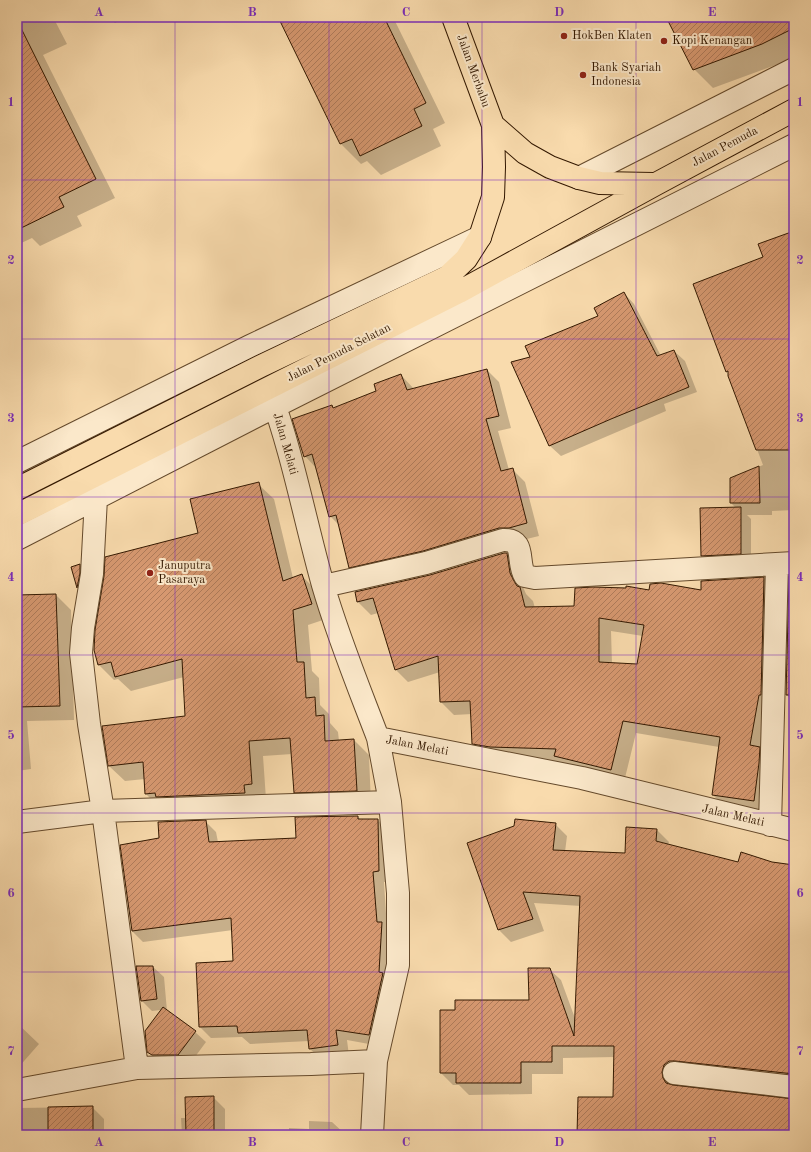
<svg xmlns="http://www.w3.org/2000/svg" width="811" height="1152" viewBox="0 0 811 1152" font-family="'Old Standard TT',serif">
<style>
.shadow{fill:#0003;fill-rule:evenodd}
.building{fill:url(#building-hatch);stroke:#331800;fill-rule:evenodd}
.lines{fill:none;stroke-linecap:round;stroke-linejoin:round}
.minor-casing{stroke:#64492b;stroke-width:24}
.major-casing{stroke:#331800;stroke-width:24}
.minor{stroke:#fbe8ca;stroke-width:22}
.major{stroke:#f9dbad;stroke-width:22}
.grid{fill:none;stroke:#7b2cbf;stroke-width:1;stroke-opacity:0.55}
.poi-dot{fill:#8f2418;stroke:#fbe8ca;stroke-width:1.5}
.labels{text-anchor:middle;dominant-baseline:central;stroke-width:4;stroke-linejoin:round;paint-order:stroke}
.poi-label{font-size:12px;fill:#331800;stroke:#fbe8ca;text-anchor:start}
.street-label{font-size:12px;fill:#331800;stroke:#fbe8ca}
.neatline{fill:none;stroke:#7b2cbf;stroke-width:1.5}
.grid-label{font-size:13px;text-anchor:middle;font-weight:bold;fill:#7b2cbf}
</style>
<defs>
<pattern id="building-hatch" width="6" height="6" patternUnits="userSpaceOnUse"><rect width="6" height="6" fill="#d69870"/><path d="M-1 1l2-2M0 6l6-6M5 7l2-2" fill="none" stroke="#ae7b5a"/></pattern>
</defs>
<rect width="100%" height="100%" fill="#f9dbad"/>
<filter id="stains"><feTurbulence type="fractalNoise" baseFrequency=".005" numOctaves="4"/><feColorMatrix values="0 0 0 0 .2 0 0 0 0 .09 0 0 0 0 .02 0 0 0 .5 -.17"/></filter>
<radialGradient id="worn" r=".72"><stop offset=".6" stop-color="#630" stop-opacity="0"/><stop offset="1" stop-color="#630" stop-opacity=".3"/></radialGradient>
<path class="shadow" d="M17,17H53L67,44L43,55L115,198L77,216L82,226L40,246L32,238L17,245Z
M109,17H127L115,23Z
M279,17H393L445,123L433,129L441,146L381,175L367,161L361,164L341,144Z
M667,17H794V56L781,63L713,88L694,69Z
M624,293L634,304L661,356L674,351L685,361L697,392L664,404L666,411L561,456L550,446L513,363L531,358L599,316Z
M487,370L499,382L511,428L498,431L509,470L512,469L525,482L539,536L362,579L350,567L340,526L330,516L317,469L305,456L332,407L334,409L378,392L401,375L414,389Z
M733,386H794V510L772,511V515H747L751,519V564L712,566L702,555L736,508L731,503V478L763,465Z
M258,484L274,499L293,578L302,576L317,591L326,619L308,625L312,671L319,678L320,705L329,714L330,723L338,732L339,741L354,740L369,755L371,805L310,807L295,792L292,754L263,756L266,799L161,809L146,794L145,779L125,781L109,766L103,727L186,717L184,677L131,691L118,679L114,680L99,665L95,650L199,533Z
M506,554L519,567L523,587L526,594L533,601L535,608L575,607L650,591H702L764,578L777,591L766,813L726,808L713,795L719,747L636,733L624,782L568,768L562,762L503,760L486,756L473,743L472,714L454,715L441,702L440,672L408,682L395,669L378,613L371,615L358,602L356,593L430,576ZM611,631L643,636L638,665L612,664Z
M80,565L90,576L88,597L78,587L73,567Z
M794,576V702L787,695Z
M17,589L23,596L56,595L71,610L74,720L27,721L31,769L17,771Z
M358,817L361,820H378L388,831L389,882H384L387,929L392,934L380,1046L347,1040L349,1056L321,1059L310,1049L309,1041L250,1044L242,1037L211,1038L200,1027L234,962L233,930L143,942L132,931L160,839L205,821L216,832L218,842L297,839Z
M555,824L567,836L565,852L626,854L657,830L669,842L668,845L739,863H772L794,866V1084L676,1077L673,1084V1087L794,1100V1135H578L614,1098L615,1057L563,1058V1074H532V1094L469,1095L459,1085H453L441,1073L456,1011L530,1001L549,969L561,980L576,1021L581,906L534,903L544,931L511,942L499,930L468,843Z
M153,967L164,977L167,1011L195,1032L206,1042L189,1065L159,1062L148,1052L161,1010L152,1011L142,1001Z
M17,1023L39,1044L17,1069Z
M213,1097L225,1109V1135H182L181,1118H187Z
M92,1107L104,1119V1135H17V1108Z
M309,1121L332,1122L346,1135H289V1128L309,1129Z"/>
<path class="building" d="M278,17H384L426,103L414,109L422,126L360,156L352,139L340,144Z
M666,17H794V28L762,44L693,70Z
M17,20L96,179L59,197L64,207L17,230Z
M794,231V450H756L728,376V371L726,372L693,284L763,257L758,244Z
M624,292L657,356L674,350L689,387L611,419L549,446L511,362L530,357L525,346L598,316L594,308Z
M487,369L499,416L486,419L501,471L513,468L527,523L509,528H499L423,551L349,568L336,515L329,517L312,454L304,457L292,419L332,405L333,408L376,391L374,384L401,374L407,390Z
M759,466L760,503H730V478Z
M259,482L283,581L302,574L312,604L293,610L297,662H304L306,698L315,697L316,716L324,715L325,741L354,739L357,791L294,793L290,738L249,741L252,784L244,785L245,793L156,797L155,793L145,794L143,762L108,766L102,726L185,716L182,659L115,677L111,662L98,665L94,650L95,630L104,576L105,557L198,533L190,499Z
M741,507V554L701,556L700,508Z
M504,553H507L510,573L514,581L517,586L520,587L525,607L574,606L575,588L593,587L626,588V586L649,590L650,584L661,583L701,590V581L764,577L761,695H759L750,745L760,747L759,763L754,801L712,795L720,737L623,721L611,770L554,756L556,749L490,747L472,744L470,701L440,702L438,656L395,670L373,598L357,602L355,592L430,575ZM599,618L644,625L637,664L599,662Z
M80,564V573L77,588L71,567Z
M789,576H794V695H786Z
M56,594L60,706L17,707V595Z
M358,816V819H378L379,871L373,872L377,922H382L379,972L383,973L369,1035L336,1030L338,1045L309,1049L307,1030L238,1033L237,1026L199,1027L196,963L233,961L231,918L132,931L120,845L159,838L158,822L206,820L209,842L296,838L295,817Z
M515,819L556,823L553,850L625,853L626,827L657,829L656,841L738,862L741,852L772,862L794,865V916L789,945L794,946V1074L675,1061H669L664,1065L662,1072L663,1078L666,1083L673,1085L794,1099V1135H693L658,1132V1135H577L578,1097H613L614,1046H552V1062H521V1083H456V1073H440V1010H455V1000H529L528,968H550L574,1036L580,896L523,892L533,919L498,930L467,843L514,826Z
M136,966H153L157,999L141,1001Z
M163,1007L196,1031L178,1055H152L147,1052L145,1031Z
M214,1096V1134H186L185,1097Z
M93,1106V1135H48V1107Z"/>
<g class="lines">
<g class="minor-casing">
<path id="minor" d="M579,178L794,69
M270,392C293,455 305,521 323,585C338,637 359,688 378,738L582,778L794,830
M17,462L250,346L480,237
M96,498L92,574L83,628L81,653L89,724L103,811L137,1068
M17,539L270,409L794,145
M324,586L426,563L503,540C527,539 516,562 525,576L535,578L794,563
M17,822L103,811L390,802
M770,825L777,564
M674,1073L794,1087
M17,1090L137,1068L311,1064L376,1061
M372,1135L376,1061L398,965V893L390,802L378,738"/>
</g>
<g class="major-casing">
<path id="major" d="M493,125L525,153L550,167L579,178L600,183L653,184
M17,489L261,366L447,277L466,259L480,237L493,197L494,167L493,125L453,17
M17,515L459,292L656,184L794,110"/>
</g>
<use href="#minor" class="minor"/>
<use href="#major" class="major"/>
</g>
<path class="grid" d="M175,17V1135M329,17V1135M482,17V1135M636,17V1135M17,180H794M17,339H794M17,497H794M17,655H794M17,813H794M17,972H794"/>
<g class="poi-dot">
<circle cx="564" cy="36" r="4"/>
<circle cx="664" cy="41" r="4"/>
<circle cx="583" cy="75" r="4"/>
<circle cx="150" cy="573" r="4"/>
</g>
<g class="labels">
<g class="poi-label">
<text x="572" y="36">HokBen Klaten</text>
<text x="672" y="41">Kopi Kenangan</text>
<text x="591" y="68">Bank Syariah<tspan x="591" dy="14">Indonesia</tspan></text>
<text x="158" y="566">Januputra<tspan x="158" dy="14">Pasaraya</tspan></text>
</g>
<g class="street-label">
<text transform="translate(473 71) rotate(70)">Jalan Merbabu</text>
<text transform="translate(725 147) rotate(-28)">Jalan Pemuda</text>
<text transform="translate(339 353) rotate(-27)">Jalan Pemuda Selatan</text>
<text transform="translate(285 444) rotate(74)">Jalan Melati</text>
<text transform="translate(417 746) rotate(11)">Jalan Melati</text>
<text transform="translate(733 816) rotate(13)">Jalan Melati</text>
</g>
</g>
<rect width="811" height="1152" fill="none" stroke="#f9dbad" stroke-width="44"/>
<rect x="22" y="22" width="767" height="1108" class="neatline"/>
<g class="grid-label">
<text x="99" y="16">A</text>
<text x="252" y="16">B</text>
<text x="406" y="16">C</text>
<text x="559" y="16">D</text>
<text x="712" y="16">E</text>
<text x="11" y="106">1</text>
<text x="800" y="106">1</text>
<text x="11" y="264">2</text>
<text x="800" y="264">2</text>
<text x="11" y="422">3</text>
<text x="800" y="422">3</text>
<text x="11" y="581">4</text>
<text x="800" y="581">4</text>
<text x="11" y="739">5</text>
<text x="800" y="739">5</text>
<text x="11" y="897">6</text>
<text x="800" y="897">6</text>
<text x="11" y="1055">7</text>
<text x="800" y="1055">7</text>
<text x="99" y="1146">A</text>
<text x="252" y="1146">B</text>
<text x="406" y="1146">C</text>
<text x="559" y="1146">D</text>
<text x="712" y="1146">E</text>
</g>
<rect width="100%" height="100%" filter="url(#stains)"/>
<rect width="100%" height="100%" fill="url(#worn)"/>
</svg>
